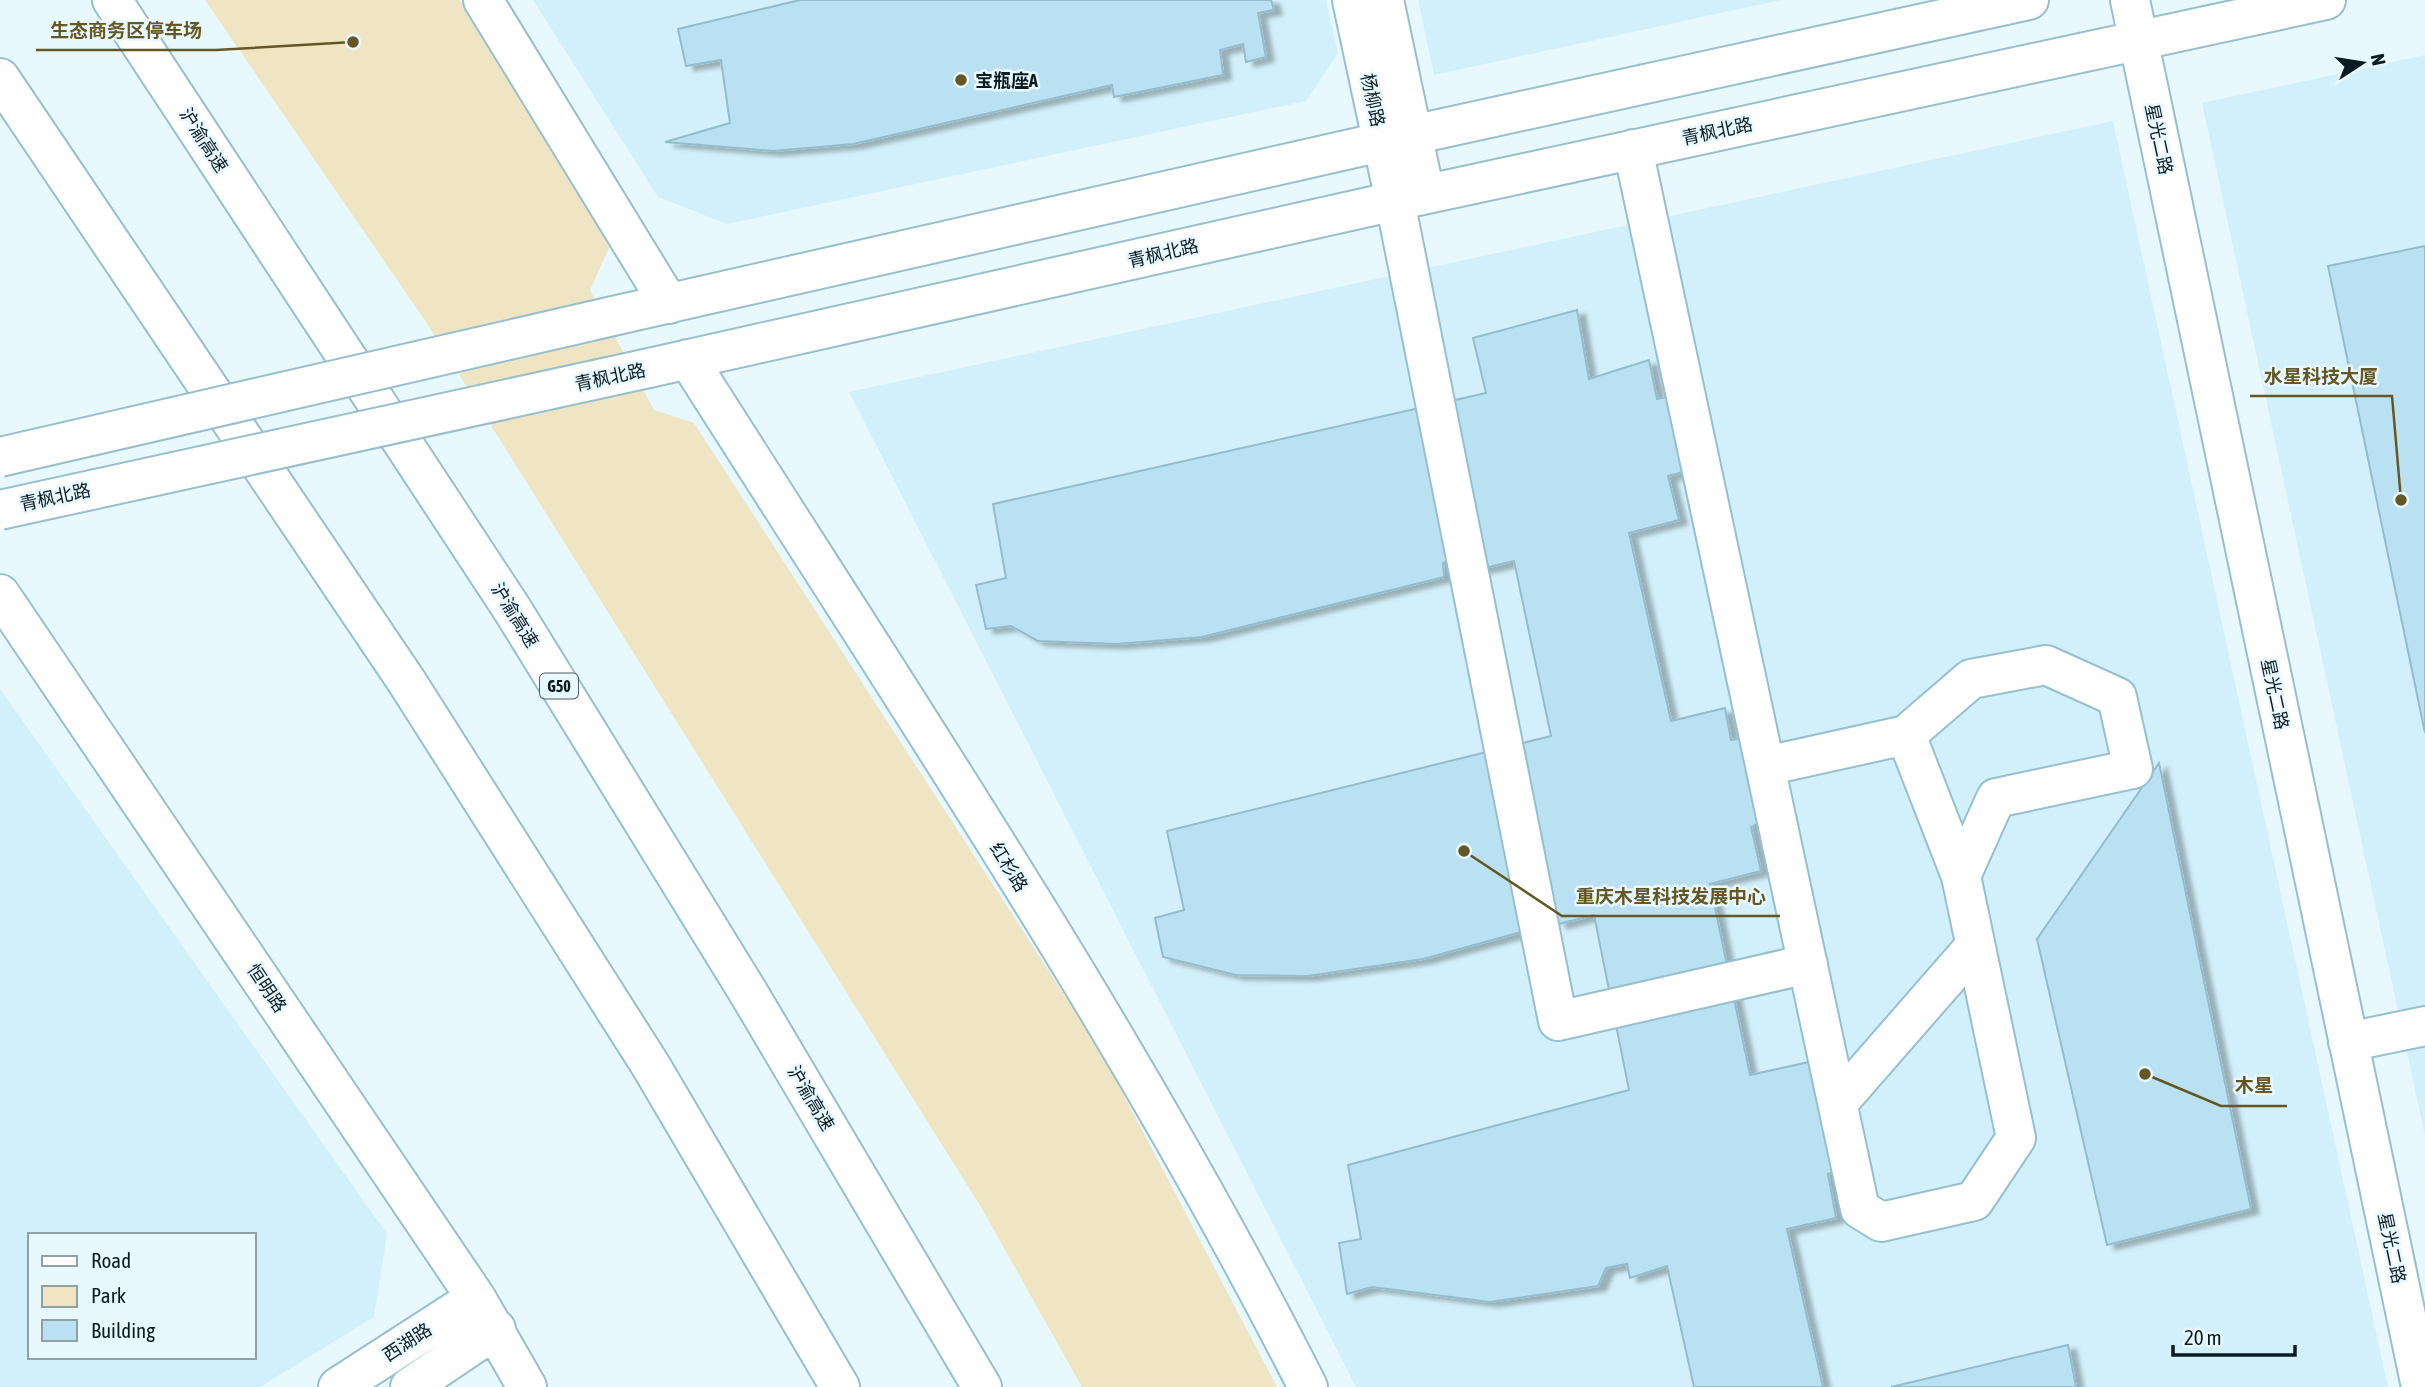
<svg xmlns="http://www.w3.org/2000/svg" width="2425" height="1387" viewBox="0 0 2425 1387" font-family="'Asap Condensed','Noto Sans SC',sans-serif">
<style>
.built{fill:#d2f0fb;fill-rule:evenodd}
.green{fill:#efe5c2}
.building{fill:#b9e1f2;stroke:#94bccb;stroke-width:2;filter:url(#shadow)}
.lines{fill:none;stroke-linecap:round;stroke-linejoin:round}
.minor-casing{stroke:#97bfce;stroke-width:42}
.highway-casing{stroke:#97bfce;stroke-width:42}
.minor{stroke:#fff;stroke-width:38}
.highway{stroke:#fff;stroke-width:38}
.minor-bridge-casing{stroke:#97bfce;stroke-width:42;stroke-linecap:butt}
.minor-bridge{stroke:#fff;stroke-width:38}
.poi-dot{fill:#645723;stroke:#e8f8ff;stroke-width:2.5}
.labels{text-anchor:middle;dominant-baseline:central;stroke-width:5;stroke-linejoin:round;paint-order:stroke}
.shield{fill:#e8f8ff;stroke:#4e5d64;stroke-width:2}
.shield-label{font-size:16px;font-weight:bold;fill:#0c1b21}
.poi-label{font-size:18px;font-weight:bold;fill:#0c1b21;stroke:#e8f8ff;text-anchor:start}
.street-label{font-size:18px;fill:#0c1b21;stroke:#e8f8ff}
.leader{fill:none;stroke:#645723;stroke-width:2.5}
.callout-dot{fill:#645723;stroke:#e8f8ff;stroke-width:2.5}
.callout-label{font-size:19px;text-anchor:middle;font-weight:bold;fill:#645723;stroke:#e8f8ff;stroke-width:5;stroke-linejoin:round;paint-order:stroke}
</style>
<defs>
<filter id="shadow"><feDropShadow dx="8" dy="4.5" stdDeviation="2" flood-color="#0004"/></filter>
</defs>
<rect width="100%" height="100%" fill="#e8f8ff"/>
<path class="built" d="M533,0H1326L1338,53L1306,101L727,224L658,197Z
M1418,0H1781L1434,75Z
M2425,55V1136L2202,103Z
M2113,121L2388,1387H1356L849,392Z
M0,689L387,1234L374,1317L260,1387H0ZM30,1235H254V1357H30Z"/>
<path class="green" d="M205,0H460L610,246L590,290L654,410L694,423L1100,1050L1277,1387H1082L981,1207L428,325Z"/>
<path class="building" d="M800,0H1271L1274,10L1258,13L1266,57L1246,62L1243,44L1220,50L1223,75L1114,97L1112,85L853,144L773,151L665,142L730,123L721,60L686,66L678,29Z
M2425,246V733L2328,266Z
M1577,310L1589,379L1649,360L1657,399L1671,396L1683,472L1668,476L1679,520L1629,533L1671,721L1725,708L1731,740L1747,737L1763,821L1751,827L1761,871L1710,884L1750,1075L1809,1062L1815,1094L1827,1091L1840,1170L1828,1174L1836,1218L1787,1229L1823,1387H1694L1667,1266L1630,1278L1627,1264L1606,1268L1598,1286L1490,1302L1372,1287L1347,1294L1339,1243L1361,1239L1348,1165L1629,1090L1594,915L1559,924L1554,910L1525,931L1423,959L1308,976L1236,975L1163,957L1155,918L1184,910L1167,831L1551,736L1514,561L1477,570L1474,556L1443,563L1444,577L1202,637L1117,644L1038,641L1011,626L986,629L976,585L1006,578L993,504L1486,393L1473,338Z
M2159,763L2251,1209L2107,1245L2037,939Z
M2068,1345L2076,1387H1891Z"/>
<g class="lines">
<g class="minor-casing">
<path id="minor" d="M483,0L669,304
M1352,0L1395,201L1558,1021L1808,964
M1384,0L1425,194
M2130,0L2421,1387
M1633,149L1860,1209L1881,1222L1974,1201L2016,1138L1961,876L1906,735L1766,766
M613,316L1412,135L2029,0
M688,359C902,697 1127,1030 1308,1387
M649,368L1395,201L2326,0
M0,594L476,1298L527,1387
M1906,735L1971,679L2046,665L2117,697L2133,769L1996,798L1961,876
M2348,1042L2425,1026
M1838,1103L1975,946
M338,1387L476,1298
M410,1387L496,1329"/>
</g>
<g class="highway-casing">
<path id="highway" d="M112,0L512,609L748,992L982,1387
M0,78L407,682L651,1066L840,1387"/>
</g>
<use href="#minor" class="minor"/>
<use href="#highway" class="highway"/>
<g class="minor-bridge-casing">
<path id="minor-bridge" d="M0,457L613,316
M0,510L649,368"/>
</g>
<use href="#minor-bridge" class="minor-bridge"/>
</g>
<circle class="poi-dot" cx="961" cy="80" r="7"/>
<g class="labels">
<rect class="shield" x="540" y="673.5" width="38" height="25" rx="5"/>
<g class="shield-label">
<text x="559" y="686">G50</text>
</g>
<g class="poi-label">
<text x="975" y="80">宝瓶座A</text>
</g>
<g class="street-label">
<text transform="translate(1373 100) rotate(78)">杨柳路</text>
<text transform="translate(1717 131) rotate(-12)">青枫北路</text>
<text transform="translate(2159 139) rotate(78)">星光二路</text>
<text transform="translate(204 140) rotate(57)">沪渝高速</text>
<text transform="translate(1163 253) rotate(-13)">青枫北路</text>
<text transform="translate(610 377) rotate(-12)">青枫北路</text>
<text transform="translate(55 497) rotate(-12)">青枫北路</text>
<text transform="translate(515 615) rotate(58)">沪渝高速</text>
<text transform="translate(2275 694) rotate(78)">星光二路</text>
<text transform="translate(1009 867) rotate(58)">红杉路</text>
<text transform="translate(267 988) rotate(56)">恒明路</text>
<text transform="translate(811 1098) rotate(59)">沪渝高速</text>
<text transform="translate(2392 1248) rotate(78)">星光二路</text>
<text transform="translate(407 1342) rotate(-33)">西湖路</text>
</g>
</g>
<path class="leader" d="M353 42L216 50H36M2401 500L2392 396H2250M1464 851L1562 916H1780M2145 1074L2221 1106H2287"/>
<g class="callout-dot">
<circle cx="353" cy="42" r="7"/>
<circle cx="2401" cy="500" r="7"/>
<circle cx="1464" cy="851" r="7"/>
<circle cx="2145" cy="1074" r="7"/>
</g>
<g class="callout-label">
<text x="126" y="37">生态商务区停车场</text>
<text x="2321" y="383">水星科技大厦</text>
<text x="1671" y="903">重庆木星科技发展中心</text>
<text x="2254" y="1092">木星</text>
</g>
<rect x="28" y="1233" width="228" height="126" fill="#e8f8ff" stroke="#90a0a6" stroke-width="2"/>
<rect x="42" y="1256" width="35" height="10" fill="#ffffff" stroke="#90a0a6" stroke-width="2"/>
<text x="91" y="1268" font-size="21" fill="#0c1b21">Road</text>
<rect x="42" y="1286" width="35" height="21" fill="#efe5c2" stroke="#90a0a6" stroke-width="2"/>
<text x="91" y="1303" font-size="21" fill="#0c1b21">Park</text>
<rect x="42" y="1320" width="35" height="21" fill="#b9e1f2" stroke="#90a0a6" stroke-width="2"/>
<text x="91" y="1338" font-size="21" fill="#0c1b21">Building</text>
<g transform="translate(2362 63) rotate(78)" stroke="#e8f8ff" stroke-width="5" paint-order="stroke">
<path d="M0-5L12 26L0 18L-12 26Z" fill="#0c1b21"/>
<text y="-10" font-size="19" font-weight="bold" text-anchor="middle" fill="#0c1b21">N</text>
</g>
<path d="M2173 1345v10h122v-10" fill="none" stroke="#0c1b21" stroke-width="3.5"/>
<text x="2184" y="1345" font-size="21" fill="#0c1b21" stroke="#e8f8ff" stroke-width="5" paint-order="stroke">20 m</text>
</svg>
